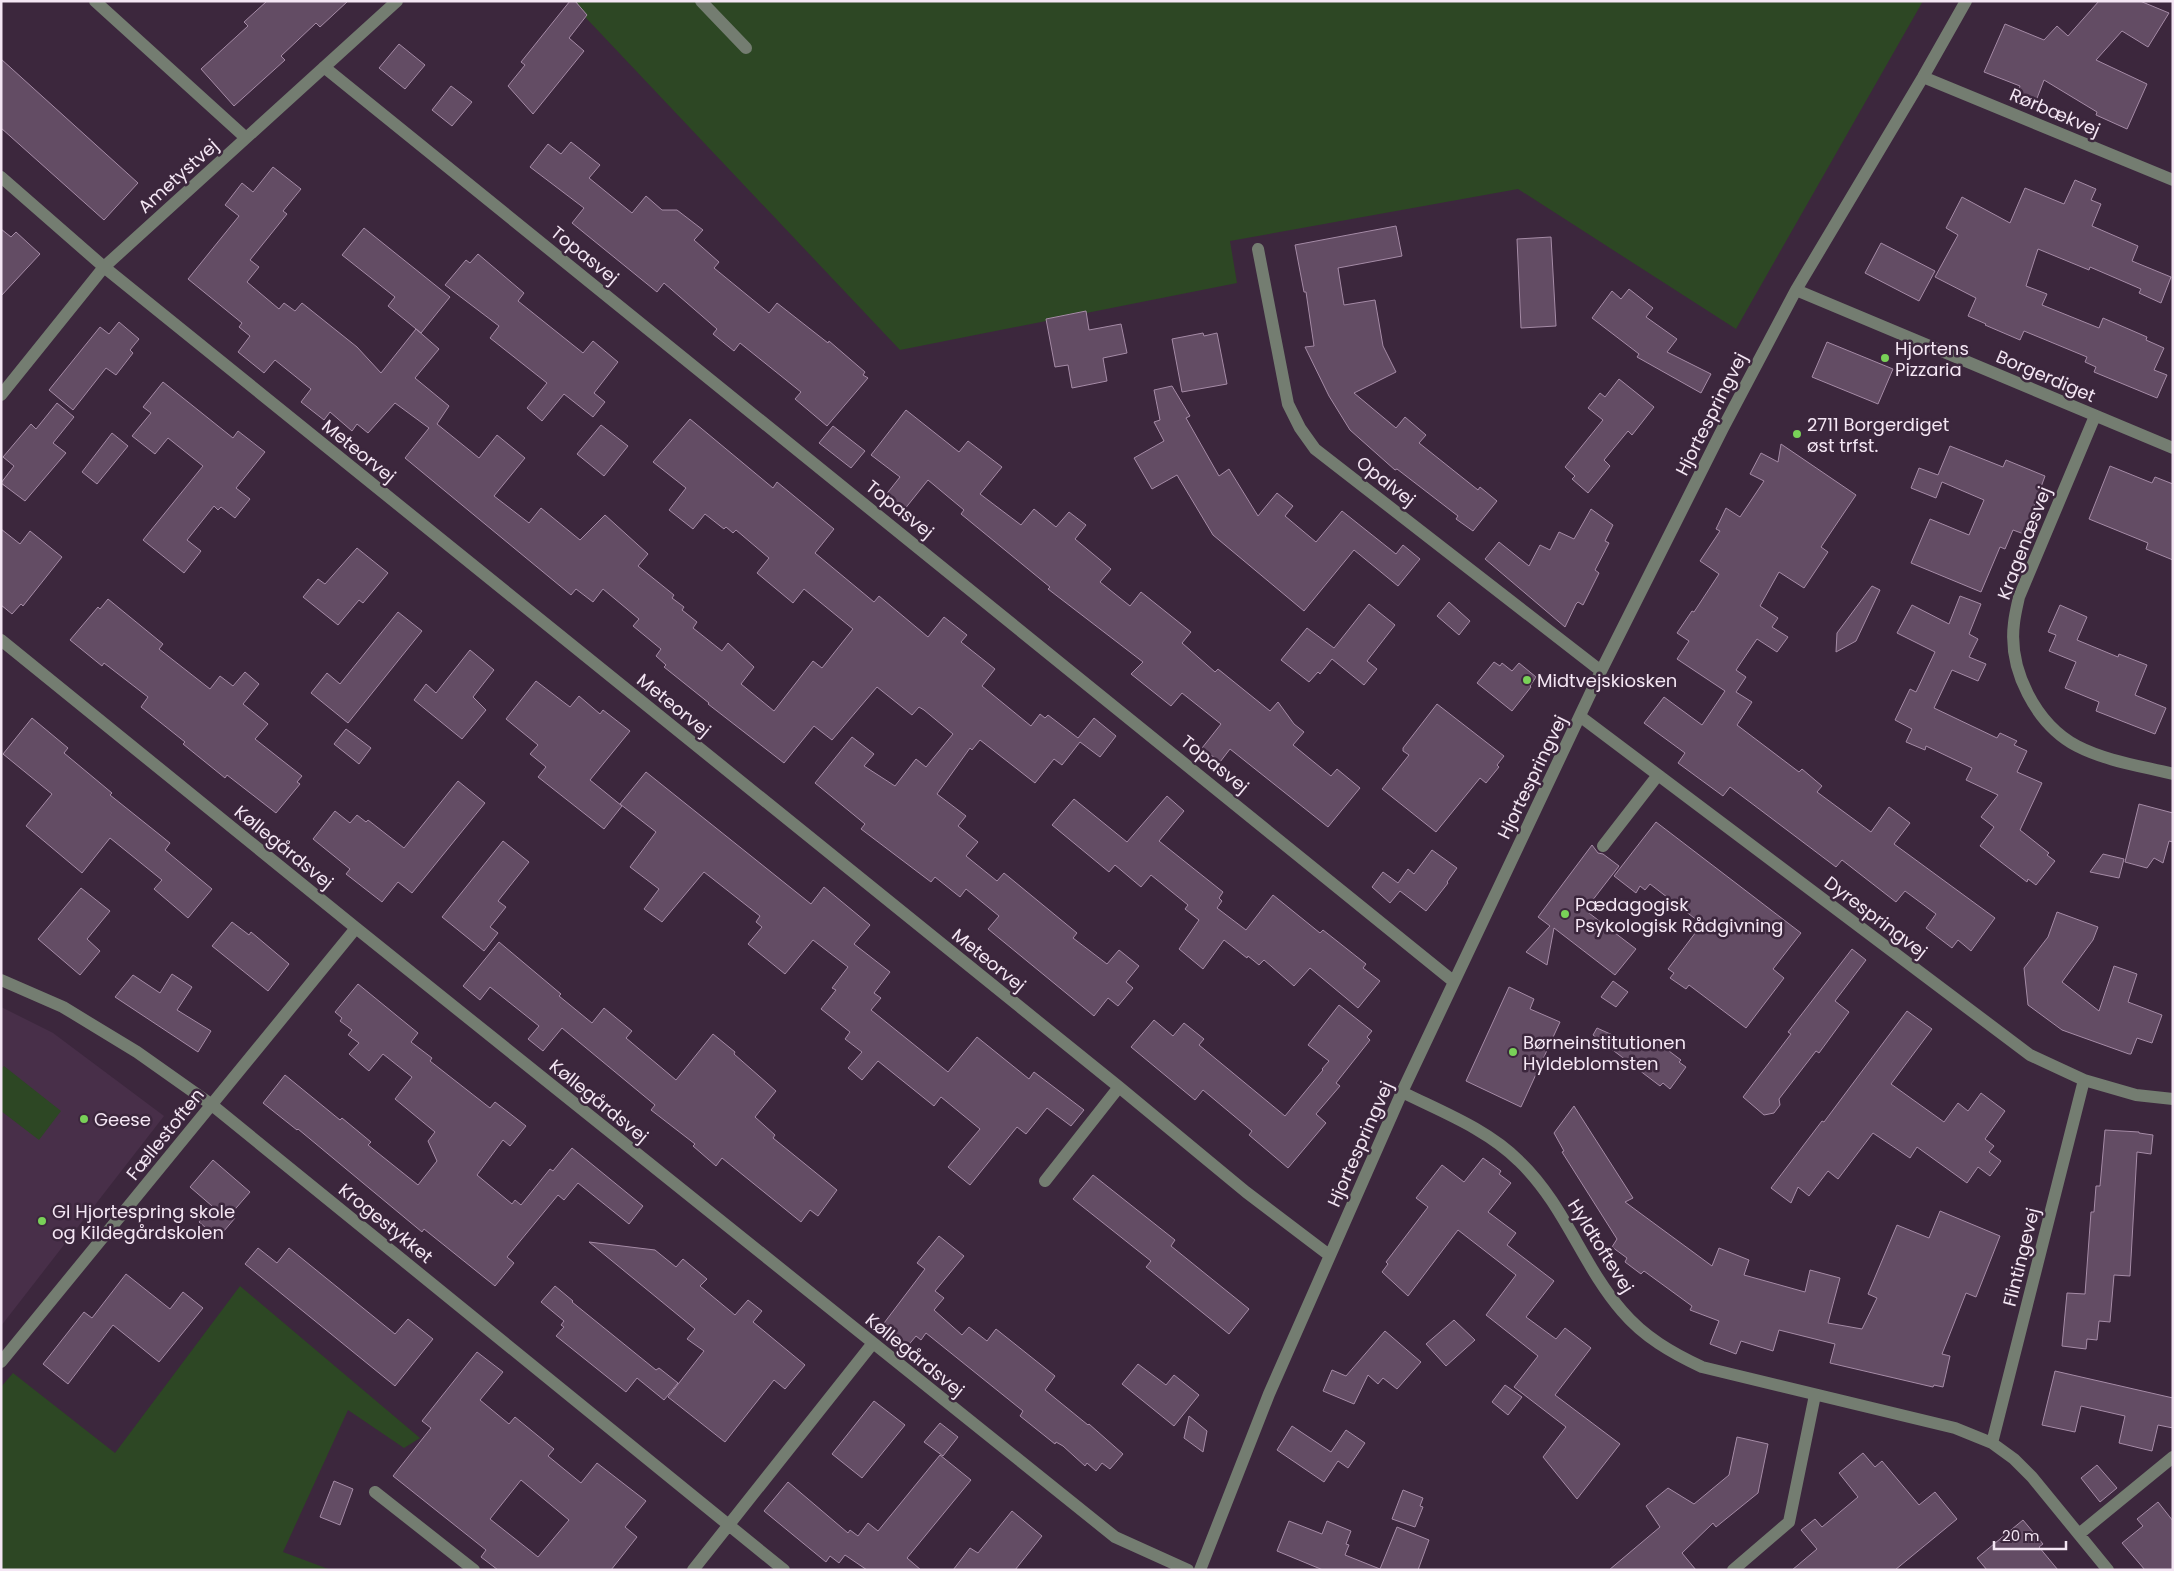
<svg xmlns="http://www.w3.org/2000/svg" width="2174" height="1571" viewBox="0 0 2174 1571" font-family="Poppins,sans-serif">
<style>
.built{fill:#482f49}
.green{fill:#2d4724}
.building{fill:#634c64;stroke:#a58ba6;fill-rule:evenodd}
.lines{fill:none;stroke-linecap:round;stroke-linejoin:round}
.minor{stroke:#747d71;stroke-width:12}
.poi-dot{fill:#79d158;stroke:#3c273d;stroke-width:2}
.labels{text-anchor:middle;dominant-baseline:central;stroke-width:5;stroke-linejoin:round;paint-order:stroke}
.street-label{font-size:18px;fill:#f4e6f4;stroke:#3c273d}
.poi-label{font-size:18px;fill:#f4e6f4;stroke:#3c273d;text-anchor:start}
</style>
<rect width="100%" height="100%" fill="#3c273d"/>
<path class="built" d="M1,1007L53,1033L164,1116L1,1326Z"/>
<path class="green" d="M570,1H1923L1736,329L1518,189L1230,241L1237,283L900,350Z
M4,1066L61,1111L39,1140L1,1111V1069Z
M240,1286L420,1438L404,1448L348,1410L283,1552L331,1570H1V1387L13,1373L115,1453Z"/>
<path class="building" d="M267,1H348L320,27L316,23L281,56L285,60L234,106L201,69L248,26L244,22Z
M570,1H575L587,15L569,38L584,51L533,114L508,86L525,65L521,62Z
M2099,1H2140L2169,13L2148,47L2122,31L2096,60L2147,84L2127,129L2096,115L2097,112L2044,80L2034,106L2015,99L2020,86L1984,72L2005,24L2044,40L2057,26L2068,36Z
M399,44L425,65L405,89L379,68Z
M1,59L138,183L104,220L1,128Z
M451,86L472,102L452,126L432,110Z
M571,142L600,165L589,178L632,213L646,196L662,210H677L703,230L694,240L719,262L714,268L769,313L777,303L828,343L829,341L865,372L863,375L868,378L827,426L795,399L801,392L740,343L734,351L713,334L717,329L664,283L657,292L572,223L584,208L530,167L548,144L561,154Z
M273,167L301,189L283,211L287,214L250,260L259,267L247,282L279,309L284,303L295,311L302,303L357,347L381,373L416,329L439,349L415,378L449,406L437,424L479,458L497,435L525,458L494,496L529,523L541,508L580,540L605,515L648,554L638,566L674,595L672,598L684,607L682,610L697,622L693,628L722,651L728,643L754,667L741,684L774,711L813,661L822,668L853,629L804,589L793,603L757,573L769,558L736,530L733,533L726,527L724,529L705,514L693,529L669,510L686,488L653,462L690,419L773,488L777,482L834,529L815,553L874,602L879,596L928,637L944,617L967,635L961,642L995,669L982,686L1031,726L1040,714L1045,718L1048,715L1078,738L1094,718L1116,736L1100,757L1080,742L1062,765L1054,759L1035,783L980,740L972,750L970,748L937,794L966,816L958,826L978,842L966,856L997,881L1004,873L1077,933L1073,938L1107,964L1119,950L1139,966L1126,982L1133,988L1118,1006L1108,998L1094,1016L988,929L999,916L966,889L960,897L935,877L931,882L861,829L865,824L815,783L852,737L874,754L864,766L895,786L916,759L926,767L953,734L924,710L919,707L912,715L877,687L832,740L814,726L784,763L708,704L709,703L664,667L666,665L656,656L661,649L633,626L639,619L603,589L593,602L576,589L571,595L405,458L429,428L395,403L368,433L357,424L352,431L330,412L324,420L301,402L311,389L275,360L264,373L238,352L250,336L239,327L242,323L188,279L239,216L225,205L242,183L253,192Z
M2075,180L2096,189L2091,200L2101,204L2092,226L2138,246L2132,261L2171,277L2161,303L2139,293L2141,289L2090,267L2089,270L2038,249L2026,286L2047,294L2042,305L2099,328L2103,318L2147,337L2146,340L2164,348L2154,370L2167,375L2157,398L2094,372L2096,367L2085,362L2087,357L2024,331L2020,340L1985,325L1986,324L1968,316L1976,298L1935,277L1958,235L1946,228L1962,197L2010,223L2025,188L2064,204Z
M1396,226L1402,256L1338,268L1344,305L1375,300L1383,346L1396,372L1354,393L1396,428L1405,417L1426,435L1419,443L1478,490L1480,487L1497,501L1473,531L1456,519L1458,516L1397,469L1395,470L1350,430L1329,396L1305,347L1314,346L1306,292H1304L1295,245Z
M364,228L450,297L421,333L388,306L395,297L342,255Z
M1,229L11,237L16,232L40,254L1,296Z
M1551,237L1556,326L1521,328L1517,239Z
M1881,243L1935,271L1919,301L1865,273Z
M478,254L524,293L518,301L583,353L593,341L618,362L594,393L605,402L593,417L564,394L542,421L527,408L547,383L490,338L499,326L445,285L466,260L470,263Z
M1629,289L1653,308L1646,317L1677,339L1667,352L1711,374L1701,393L1637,357L1639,354L1592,318L1612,291L1621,299Z
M1086,311L1089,330L1121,324L1127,353L1103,358L1107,381L1072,388L1068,365L1055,367L1046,319Z
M119,322L139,339L130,350L133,353L116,375L106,368L73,410L49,390L100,327L109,334Z
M1203,333L1204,336L1217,333L1227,384L1182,392L1172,339Z
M1827,342L1893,369L1878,404L1812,377Z
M1619,379L1654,407L1632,435L1628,431L1604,460L1610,466L1588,493L1572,479L1575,476L1565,467L1603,420L1588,408L1600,393L1605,397Z
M163,382L233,438L238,431L265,452L236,488L250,499L235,518L221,507L218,510L214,506L187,540L201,551L184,573L143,540L203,466L168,438L155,454L132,436L151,413L143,407Z
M1172,386L1190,416L1186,418L1219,476L1229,469L1258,516L1277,493L1293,506L1285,516L1316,542L1342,511L1396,554L1403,545L1420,559L1398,586L1354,550L1304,611L1213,535L1177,475L1152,489L1134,458L1164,441L1154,422L1160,420L1154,390Z
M57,403L74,417L53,443L66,453L25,501L1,483L14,466L3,457L31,424L36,429Z
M906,410L959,452L968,441L1002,467L980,494L1021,525L1034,509L1056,527L1069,512L1086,525L1075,539L1111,569L1100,582L1130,606L1141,592L1191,632L1182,643L1215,672L1218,669L1270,711L1278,702L1294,724L1304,732L1293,745L1331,776L1337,769L1360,788L1328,827L1230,749L1220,762L1202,748L1221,724L1182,693L1171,706L1131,674L1143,662L1048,589L1050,587L961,514L964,510L928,480L904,510L885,496L900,477L871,455Z
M601,425L628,446L604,476L577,454Z
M833,426L865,451L851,468L819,443Z
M112,433L128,446L97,484L82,472Z
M1781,444L1856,495L1821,547L1828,552L1804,588L1779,572L1760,606L1778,618L1772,627L1788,637L1777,652L1757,639L1736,670L1746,677L1736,692L1752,702L1737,725L1799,772L1802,769L1822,786L1817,792L1871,832L1889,807L1910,823L1894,844L1995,918L1971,951L1958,940L1952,948L1926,928L1936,914L1905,891L1896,902L1842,860L1836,867L1730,787L1723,796L1678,763L1685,753L1644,723L1664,697L1702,725L1725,691L1677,659L1689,641L1677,633L1692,611L1694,612L1719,574L1700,561L1720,531L1716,529L1726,508L1740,517L1764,481L1750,474L1761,453L1778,462Z
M1950,446L2003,467L2006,460L2045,476L2024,534L2013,530L2005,549L2000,547L1981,592L1911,563L1930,519L1969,535L1984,500L1942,482L1936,498L1911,488L1919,468L1938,475Z
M2110,466L2152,483L2155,477L2173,484V560L2146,549L2148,543L2089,519Z
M1591,509L1613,525L1605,541L1609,543L1595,570L1599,573L1583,605L1578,602L1576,604L1565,627L1485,559L1499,542L1529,566L1540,545L1550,550L1559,532L1574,539Z
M1,529L20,544L30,531L62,557L23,606L21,604L12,614L1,605Z
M357,548L388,573L363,603L359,600L338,625L303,597L318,579L325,584Z
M1872,586L1880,590L1856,641L1836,652L1837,633Z
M1960,596L1981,604L1969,634L1978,639L1969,657L1986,664L1978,681L1952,670L1934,708L1997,738L2000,733L2017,741L2014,745L2027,751L2017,772L2042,783L2020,830L2049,853L2047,855L2055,861L2036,885L2028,879L2027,882L1980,846L1994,827L1981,817L1998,795L1966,780L1972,768L1926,746L1925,750L1906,742L1912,729L1895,720L1910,689L1916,692L1935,652L1897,633L1912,605L1949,624Z
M108,599L163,644L159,649L210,689L220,676L233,686L245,672L259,684L243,704L268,724L255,739L302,776L297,782L300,784L276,813L227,775L225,778L183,744L185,742L141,707L148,697L104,663L102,666L70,640L98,607L100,609Z
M1449,602L1470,621L1459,635L1437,616Z
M1369,604L1395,625L1367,661L1377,669L1364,685L1332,659L1320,674L1318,672L1309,682L1281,660L1307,628L1334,648Z
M2060,605L2087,617L2077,640L2118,657L2119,654L2147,665L2135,695L2166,708L2155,734L2096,711L2099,702L2065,688L2076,662L2049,651L2056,635L2048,632Z
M398,612L422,631L348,723L311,693L327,673L340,684Z
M470,650L494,670L473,697L486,710L462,739L414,700L426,684L436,693Z
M1494,662L1500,666L1502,663L1512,671L1519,663L1536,677L1530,686L1531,687L1512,711L1477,683Z
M536,681L570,707L579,696L600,714L603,710L630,731L590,780L622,806L604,829L538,777L546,767L530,754L538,745L506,719Z
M1437,704L1504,756L1497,765L1499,767L1486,783L1480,778L1436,832L1382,789L1409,755L1403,751V748Z
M32,718L68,748L64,753L112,793L110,795L170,843L165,850L212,889L188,918L154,889L162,880L110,838L82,873L26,826L52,794L3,754Z
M346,729L371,748L359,764L334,744Z
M646,772L811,904L824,887L870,925L854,944L890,972L874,993L881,998L871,1010L948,1072L977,1037L1029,1079L1034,1072L1084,1110L1071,1126L1047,1108L1026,1134L1017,1127L970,1185L948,1167L980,1129L941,1097L934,1106L878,1061L862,1080L848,1068L862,1052L845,1039L850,1032L821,1009L836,990L832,988L848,967L813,940L785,974L748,944L762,927L756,922L760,916L704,872L662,922L644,909L659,889L630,867L656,832L620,804Z
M458,781L485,803L412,893L398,882L382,902L346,874L350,869L313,839L335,811L350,823L357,815L366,822L368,820L404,848Z
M1167,796L1184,811L1159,841L1223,892L1219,898L1222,901L1217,908L1246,930L1273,895L1320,933L1323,930L1366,964L1363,968L1380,981L1358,1008L1310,968L1294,986L1264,960L1259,965L1248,956L1247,958L1224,940L1203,969L1179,949L1199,920L1185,909L1188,905L1151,875L1141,887L1115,865L1109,872L1052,825L1074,799L1127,842Z
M2139,804L2173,813V842L2169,841L2163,863L2154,858L2147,868L2125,862Z
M1656,822L1801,933L1773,969L1784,978L1746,1028L1689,985L1686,989L1670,978L1674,973L1668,969L1702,924L1650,884L1645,890L1640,886L1636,893L1614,876Z
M503,841L529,862L498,901L506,907L490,927L498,933L484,951L442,917Z
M1592,845L1598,853L1603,854L1619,866L1585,910L1636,949L1615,975L1554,928L1547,965L1526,952L1550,926L1538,917Z
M1432,850L1457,868L1447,882L1448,883L1426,911L1400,891L1390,903L1372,887L1383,872L1398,883L1408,869L1414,874Z
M2103,854L2124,859L2119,878L2090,872Z
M81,888L110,911L87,939L100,951L80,975L38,939Z
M2057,912L2098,927L2093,940L2062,982L2099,1011L2114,966L2137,974L2128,1002L2162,1015L2152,1043L2137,1038L2131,1054H2129L2062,1030L2028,1005L2024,968L2048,937Z
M232,922L249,935L251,932L289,964L268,991L212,946Z
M499,942L561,994L559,996L592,1023L604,1008L632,1031L626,1038L676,1080L713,1034L735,1052L734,1054L776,1091L755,1117L775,1135L773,1138L837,1190L818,1216L810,1210L801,1222L722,1158L716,1166L693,1146L695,1144L651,1110L655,1105L562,1028L543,1051L528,1039L539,1026L490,987L480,1000L463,986Z
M1852,949L1866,960L1835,1001L1849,1012L1819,1053L1816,1051L1779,1099L1780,1105L1774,1113L1764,1115L1743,1097L1791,1034L1788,1032Z
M172,974L192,987L177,1010L211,1031L198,1052L115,997L133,975L160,993Z
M1613,981L1628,992L1616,1007L1601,997Z
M358,984L418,1033L411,1042L432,1058L430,1061L490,1108L495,1102L526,1126L510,1146L503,1140L477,1175L512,1204L515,1200L521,1205L550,1169L553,1171L572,1148L643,1206L629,1224L578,1183L564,1200L558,1195L507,1257L514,1263L495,1286L424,1229L422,1232L298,1129L297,1130L263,1103L285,1075L340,1120L342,1118L371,1142L368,1145L418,1185L437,1161L428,1141L435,1132L395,1099L412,1077L383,1054L369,1071L349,1054L359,1043L348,1035L352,1030L340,1021L342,1018L335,1012Z
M1509,987L1534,999L1530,1009L1560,1022L1521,1107L1466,1081Z
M1339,1005L1372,1031L1367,1037L1370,1040L1336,1083L1340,1086L1316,1114L1326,1123L1288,1168L1249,1135L1252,1131L1203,1090L1195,1100L1131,1047L1154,1020L1173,1036L1184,1023L1204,1039L1199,1045L1285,1116L1323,1070L1322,1069L1329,1061L1308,1045Z
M1907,1011L1932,1029L1891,1084L1944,1122L1958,1103L1968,1111L1981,1093L2005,1111L1985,1139L1994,1146L1989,1152L2001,1161L1990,1176L1978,1167L1967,1183L1917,1147L1910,1158L1873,1133L1838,1179L1828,1171L1809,1196L1798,1187L1791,1203L1771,1188L1822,1121L1824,1122Z
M1597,1028L1646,1050L1653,1039L1681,1060L1679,1062L1686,1067L1670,1089L1663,1083L1660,1086L1593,1035Z
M1574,1106L1633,1198L1625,1202L1712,1266L1719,1248L1749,1260L1744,1275L1805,1292L1810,1270L1840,1278L1828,1323L1862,1329L1877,1298L1868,1294L1897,1225L1929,1238L1940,1211L2000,1236L1976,1297L1966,1293L1942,1354L1950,1356L1943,1387L1934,1385L1933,1387L1830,1363L1835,1344L1779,1330L1773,1351L1741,1341L1736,1354L1710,1344L1719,1321L1690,1310L1692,1306L1644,1271L1641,1274L1625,1262L1627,1258L1612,1247L1617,1239L1562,1152L1564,1151L1554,1133Z
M2105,1130L2139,1132V1133L2153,1135L2151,1154L2137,1152L2130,1276L2114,1275L2110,1322L2099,1321L2097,1340L2087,1339L2086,1349L2062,1346L2067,1293L2085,1294L2091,1212H2094L2096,1186H2100Z
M1483,1158L1501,1171L1499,1174L1511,1183L1488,1212L1516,1233L1507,1245L1554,1281L1526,1317L1556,1339L1565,1328L1591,1348L1555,1395L1620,1444L1577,1499L1543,1457L1566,1427L1514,1387L1538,1356L1486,1315L1516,1275L1458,1230L1408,1296L1382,1272L1388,1264L1386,1262L1428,1207L1416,1198L1442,1165L1464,1182Z
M213,1160L250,1192L230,1215L235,1218L218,1238L199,1222L212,1206L190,1187Z
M1093,1175L1175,1240L1171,1246L1249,1309L1229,1334L1146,1267L1151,1261L1073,1199Z
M939,1236L964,1256L935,1291L944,1298L934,1310L962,1335L969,1327L987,1341L996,1329L1055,1376L1045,1390L1088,1425L1089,1424L1123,1454L1110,1469L1102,1463L1096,1471L1087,1463L1085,1466L1063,1446L1056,1442L1055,1444L1020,1416L1023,1411L926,1333L921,1340L916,1336L906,1348L881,1327L925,1269L917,1263Z
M589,1242L655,1250L676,1267L683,1259L707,1279L700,1286L735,1315L748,1300L762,1311L753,1322L805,1365L785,1389L774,1380L725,1442L668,1397L704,1351L687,1339L695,1329Z
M258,1248L277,1263L289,1248L395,1334L408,1319L433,1339L395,1386L245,1264Z
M126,1274L170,1309L183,1292L203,1308L159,1362L113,1325L68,1384L43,1364L84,1312L92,1318Z
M555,1286L573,1301L572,1302L656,1370L659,1368L678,1383L664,1400L637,1378L626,1392L556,1336L564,1327L561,1325L564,1321L541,1302Z
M1454,1320L1475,1340L1446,1366L1426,1344Z
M1385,1331L1421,1362L1397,1389L1383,1378L1378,1384L1368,1375L1354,1404L1323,1391L1332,1370L1346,1376Z
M477,1352L503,1372L480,1400L509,1424L515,1417L554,1449L548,1456L581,1483L597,1463L646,1501L625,1527L637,1537L611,1570H498L481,1557L486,1550L393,1476L431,1428L422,1421ZM521,1480L569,1520L538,1557L490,1519Z
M1138,1364L1166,1385L1174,1375L1199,1395L1174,1426L1122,1384Z
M2055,1371L2173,1398V1428L2158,1425L2152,1451L2119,1443L2125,1416L2081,1406L2075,1432L2042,1425Z
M1505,1385L1522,1397L1508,1415L1492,1402Z
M874,1401L905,1425L862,1478L832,1454Z
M1189,1416L1207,1431L1203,1452L1184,1438Z
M940,1423L958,1437L943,1456L924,1442Z
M1292,1426L1331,1452L1346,1430L1365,1443L1348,1468L1338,1461L1324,1482L1277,1450Z
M1737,1437L1768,1444L1758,1493L1716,1527L1713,1523L1682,1553L1696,1570H1609L1660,1527L1646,1506L1668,1488L1694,1504L1729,1475Z
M1863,1453L1875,1467L1882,1461L1919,1505L1935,1492L1957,1519L1895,1570H1792L1817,1549L1801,1530L1815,1519L1822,1527L1858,1497L1839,1473Z
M940,1455L971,1480L907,1558L921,1570H867L845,1555L839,1563L830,1556L826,1562L764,1511L788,1482L848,1533L850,1530L858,1536L868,1523L878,1531Z
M2097,1465L2117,1488L2100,1502L2081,1478Z
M334,1481L353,1489L340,1525L320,1517Z
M1403,1490L1423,1498L1420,1506L1423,1507L1415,1527L1392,1519Z
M2158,1502L2173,1521V1570H2145L2122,1543L2143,1526L2137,1519Z
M1012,1511L1042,1536L1015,1570H953L970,1548L978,1553Z
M2023,1520L2043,1544L2039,1547L2058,1570H1987L1977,1558Z
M1289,1521L1322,1534L1327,1521L1351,1531L1346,1544L1349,1545L1345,1555L1380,1569L1397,1527L1429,1540L1418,1570H1323L1277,1551Z"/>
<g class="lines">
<path class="minor" d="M95,1L246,138
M701,1L746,48
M324,67L1453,981
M1923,77L2173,180
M1,177L104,267L1119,1087L1246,1192L1329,1255
M1258,249L1288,404L1300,428L1315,449L1601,671
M1796,290L2173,448
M1,395L104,267L397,1
M2095,416L2019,597C2017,606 2015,614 2014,623C2008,670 2036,724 2077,746C2106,761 2141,766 2173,774
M1,640L356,928L1115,1537L1188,1570
M1581,717L2030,1055L2084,1080L2136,1095L2173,1099
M1603,846L1658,775
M1,980L63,1007L137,1052L212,1105L784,1570
M1402,1092C1442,1112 1487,1129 1519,1161C1565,1205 1582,1265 1622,1311C1644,1337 1672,1353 1702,1367L1955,1428L1992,1443L2014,1459L2032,1477L2108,1570
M1045,1181L1119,1087
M1,1362L356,928
M1992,1443L2084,1080
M375,1492L474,1570
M2079,1534L2173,1457
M693,1570L873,1343
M1200,1570L1269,1394L1402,1092L1601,671L1723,428L1796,290L1923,77L1966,1
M1733,1570L1789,1522L1815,1395"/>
</g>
<g class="poi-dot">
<circle cx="1885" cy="358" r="5"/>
<circle cx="1797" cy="434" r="5"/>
<circle cx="1527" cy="680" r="5"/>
<circle cx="1565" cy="914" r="5"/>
<circle cx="1513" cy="1052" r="5"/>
<circle cx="84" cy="1119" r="5"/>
<circle cx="42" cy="1221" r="5"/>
</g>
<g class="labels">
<g class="street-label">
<text transform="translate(2055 112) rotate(23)">Rørbækvej</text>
<text transform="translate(178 176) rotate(-42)">Ametystvej</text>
<text transform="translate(585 255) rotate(39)">Topasvej</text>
<text transform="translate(2046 376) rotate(23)">Borgerdiget</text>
<text transform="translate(1711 414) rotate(-63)">Hjortespringvej</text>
<text transform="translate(359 451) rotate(39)">Meteorvej</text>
<text transform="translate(1386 481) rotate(38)">Opalvej</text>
<text transform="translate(900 509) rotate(39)">Topasvej</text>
<text transform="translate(2024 543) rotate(-69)">Kragenæsvej</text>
<text transform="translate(674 705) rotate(39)">Meteorvej</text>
<text transform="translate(1215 764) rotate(39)">Topasvej</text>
<text transform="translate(1532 777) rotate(-64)">Hjortespringvej</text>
<text transform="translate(284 847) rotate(39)">Køllegårdsvej</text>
<text transform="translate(1876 917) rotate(37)">Dyrespringvej</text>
<text transform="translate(989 960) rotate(39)">Meteorvej</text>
<text transform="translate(599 1101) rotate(39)">Køllegårdsvej</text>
<text transform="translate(165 1134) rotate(-51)">Fællestoften</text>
<text transform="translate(1360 1144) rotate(-66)">Hjortespringvej</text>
<text transform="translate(386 1223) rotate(39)">Krogestykket</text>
<text transform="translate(1601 1246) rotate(58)">Hyldtoftevej</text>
<text transform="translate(2021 1257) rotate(-76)">Flintingevej</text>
<text transform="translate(915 1355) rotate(39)">Køllegårdsvej</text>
</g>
<g class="poi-label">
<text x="1895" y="348">Hjortens<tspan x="1895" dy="21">Pizzaria</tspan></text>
<text x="1807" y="424">2711 Borgerdiget<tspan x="1807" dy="21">øst trfst.</tspan></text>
<text x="1537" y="680">Midtvejskiosken</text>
<text x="1575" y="904">Pædagogisk<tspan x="1575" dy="21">Psykologisk Rådgivning</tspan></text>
<text x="1523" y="1042">Børneinstitutionen<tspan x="1523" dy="21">Hyldeblomsten</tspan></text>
<text x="94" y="1119">Geese</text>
<text x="52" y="1211">Gl Hjortespring skole<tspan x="52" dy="21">og Kildegårdskolen</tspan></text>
</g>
</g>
<rect width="2174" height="1571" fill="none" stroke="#f4e6f4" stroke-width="5"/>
<path d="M1994 1541v8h72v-8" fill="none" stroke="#f4e6f4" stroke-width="2.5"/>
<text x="2002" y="1541" font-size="15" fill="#f4e6f4" stroke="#3c273d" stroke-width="4" paint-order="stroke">20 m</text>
</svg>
